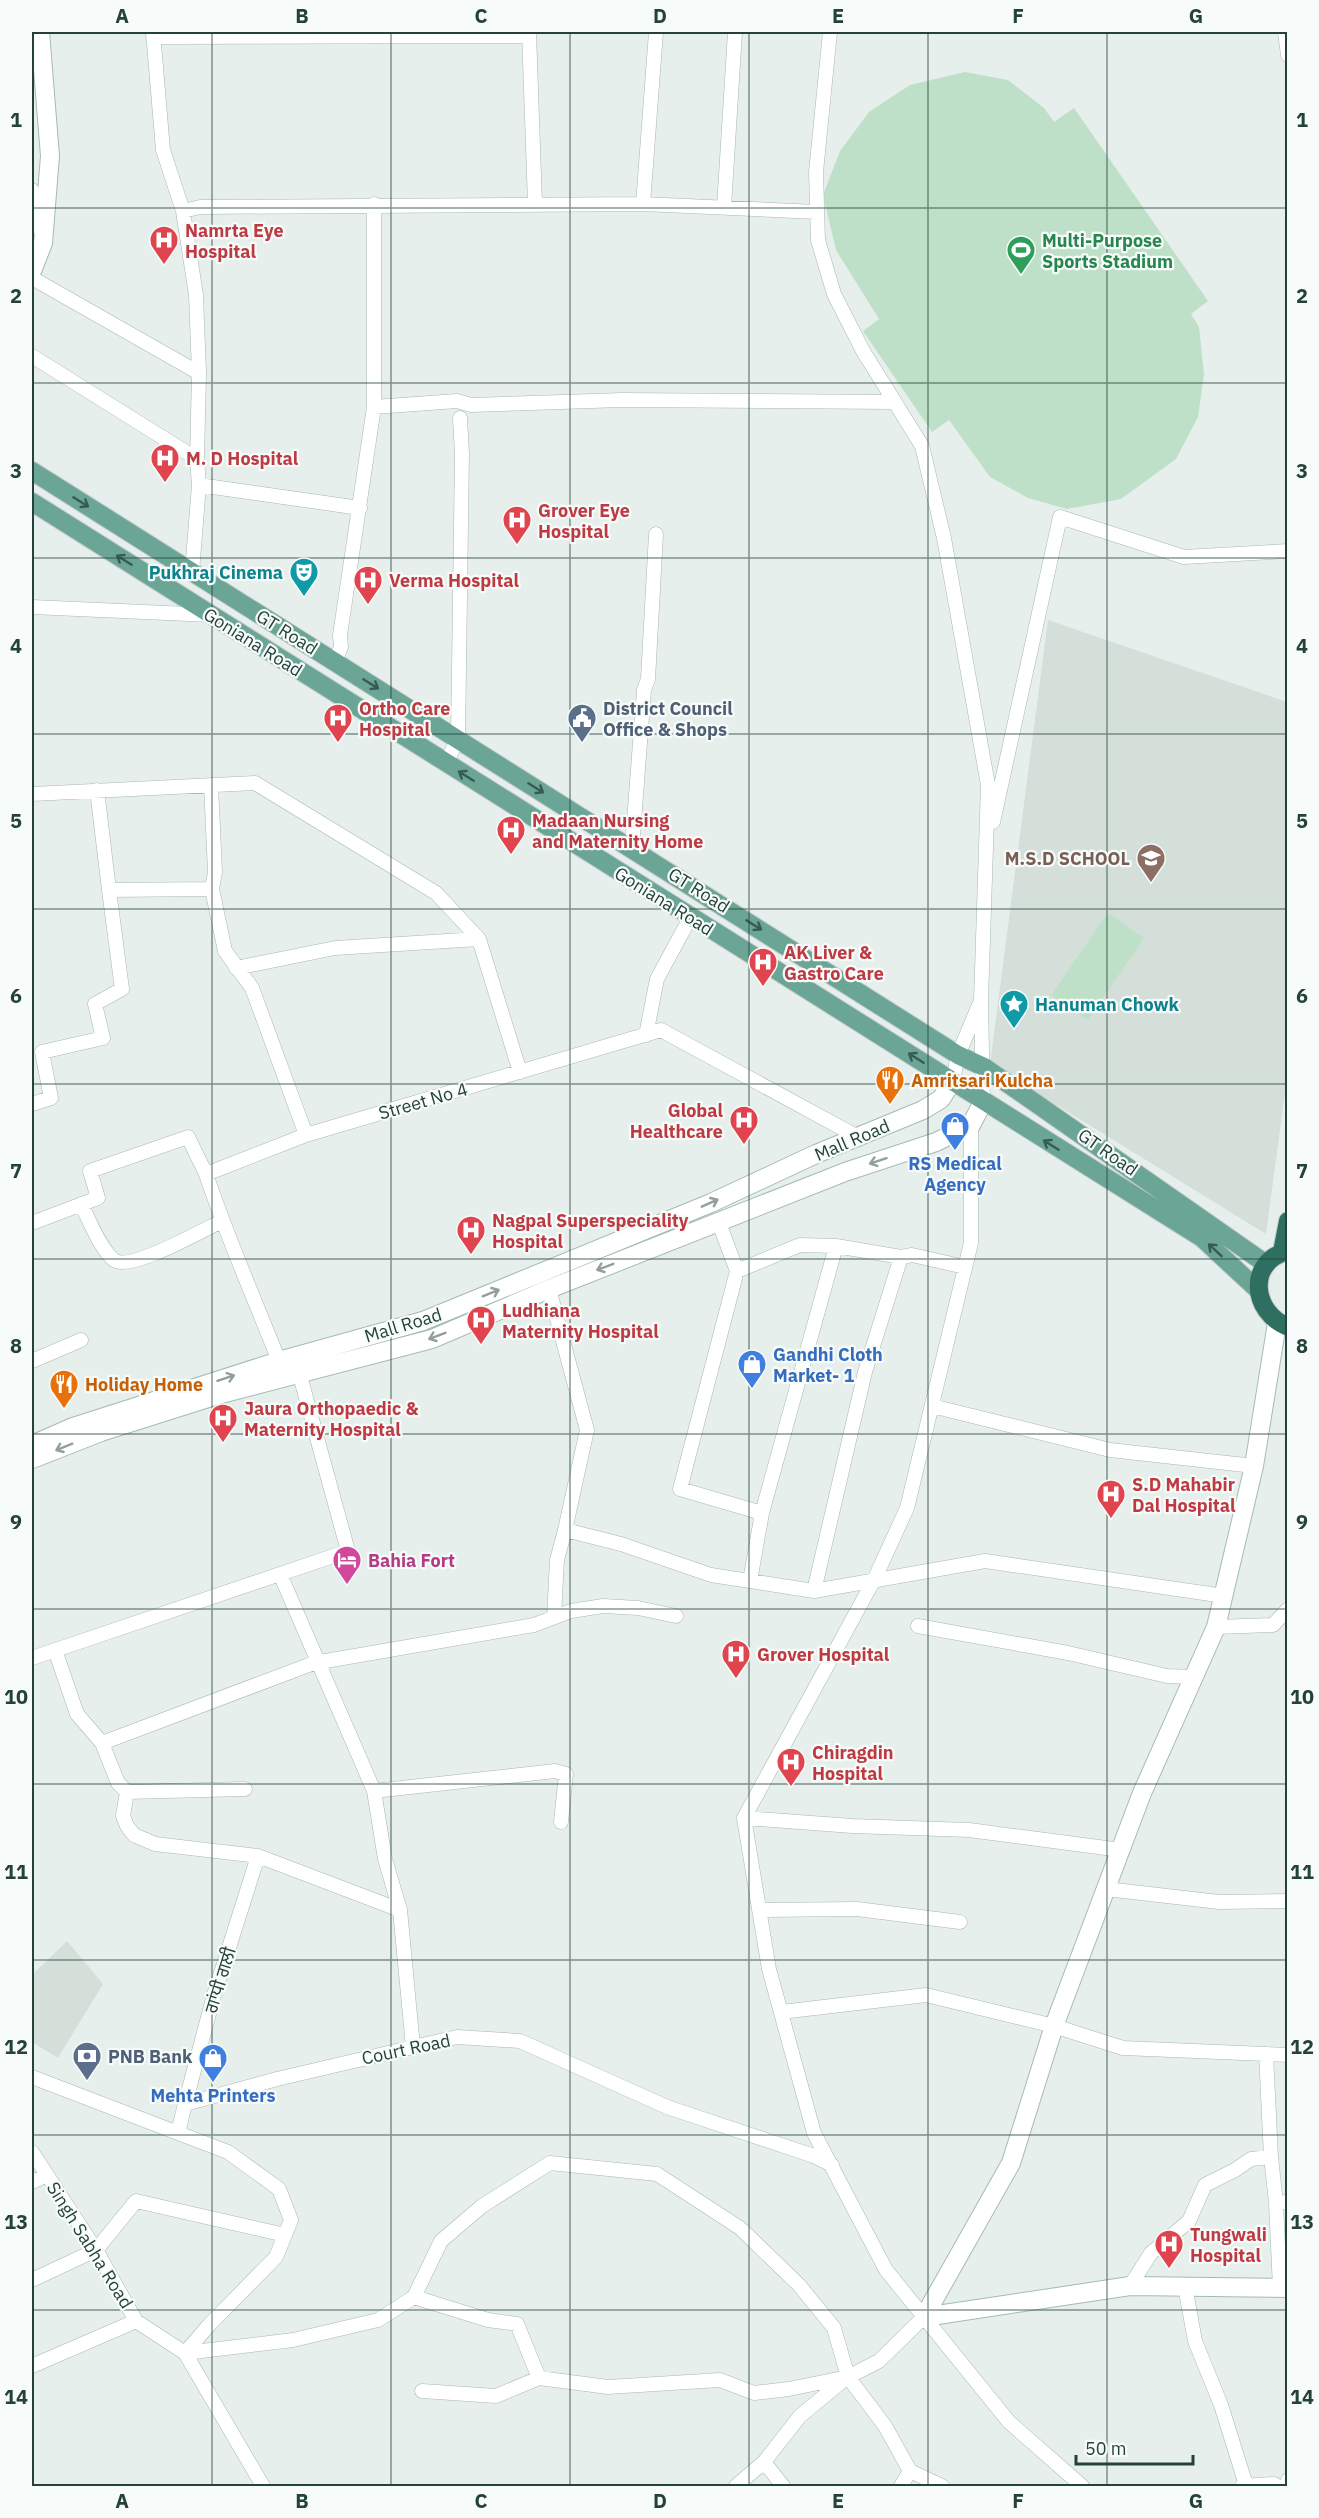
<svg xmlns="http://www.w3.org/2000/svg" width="1319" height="2518" viewBox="0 0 1319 2518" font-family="'IBM Plex Sans','Noto Sans Gurmukhi',sans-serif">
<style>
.built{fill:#d4dfda}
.park{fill:#bfe0c8}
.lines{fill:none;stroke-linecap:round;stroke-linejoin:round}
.street-casing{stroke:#a8b8b2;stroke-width:15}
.secondary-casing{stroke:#a4bbb3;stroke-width:20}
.primary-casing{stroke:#c2cac8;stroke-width:20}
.highway-casing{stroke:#c2cac8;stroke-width:20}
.street{stroke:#fff;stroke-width:14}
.secondary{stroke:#fff;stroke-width:18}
.primary{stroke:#6aa596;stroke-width:18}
.highway{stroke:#2f6f62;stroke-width:18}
.oneway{stroke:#365b51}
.oneway2{stroke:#92a09c}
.grid{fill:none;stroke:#24423a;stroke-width:1.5;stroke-opacity:0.55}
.labels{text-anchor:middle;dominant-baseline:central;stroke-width:4.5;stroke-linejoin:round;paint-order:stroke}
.health-label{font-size:18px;font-weight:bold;fill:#be3a42;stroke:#f7fbf9;text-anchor:start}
.leisure-label{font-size:18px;font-weight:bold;fill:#27864d;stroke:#f7fbf9;text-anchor:start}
.culture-label{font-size:18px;font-weight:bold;fill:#0d838f;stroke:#f7fbf9;text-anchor:end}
.street-label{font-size:18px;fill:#24423a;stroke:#f7fbf9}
.service-label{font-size:18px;font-weight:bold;fill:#4e5e75;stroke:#f7fbf9;text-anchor:start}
.education-label{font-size:18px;font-weight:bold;fill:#785e54;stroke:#f7fbf9;text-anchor:end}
.food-label{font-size:18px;font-weight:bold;fill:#c56008;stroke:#f7fbf9;text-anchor:start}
.shop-label{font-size:18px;font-weight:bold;fill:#366cbe;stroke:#f7fbf9}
.hotel-label{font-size:18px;font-weight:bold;fill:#b23c85;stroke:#f7fbf9;text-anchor:start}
.neatline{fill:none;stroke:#24423a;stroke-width:2}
.grid-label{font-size:20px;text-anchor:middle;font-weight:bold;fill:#24423a}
</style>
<rect width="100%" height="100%" fill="#e6efeb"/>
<path class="built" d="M1048,620L1287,702L1288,1070L1266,1234L990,1064Z
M67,1941L103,1984L58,2058L32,2042V1975Z"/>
<path class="park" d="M965,72L1008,80L1044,108L1054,122L1074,108L1208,301L1191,314L1199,327L1204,374L1198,417L1176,459L1121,499L1067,509L1028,498L990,477L949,420L932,432L863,331L879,319L836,250L823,195L840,151L869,112L910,85Z
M1108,913L1144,938L1088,1020L1051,995Z"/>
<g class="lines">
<g class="street-casing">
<path id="street" d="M153,32L163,150L183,211L196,295L199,373L197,459L199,485L192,572
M529,32L535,204
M830,32L816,172L818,240L834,294L863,351L922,446L944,538L988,785L981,1001L983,1102
M1285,32L1288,55
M153,37L529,36
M32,190L40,229
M643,204L656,32
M724,207L735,32
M183,211L200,207L643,204L817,212
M32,278L199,373
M32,356L197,459
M374,407L457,401L471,405L622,400L893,402
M199,485L360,508
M32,607L211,615
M335,662L341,647L340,635L374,407V204
M446,763L458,739L462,454L460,418
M211,785L215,872L212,889L225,951L252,988L306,1135
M97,790L109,890L212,889
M32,794L255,783L436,893L479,939L520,1072
M993,822L1060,517L1184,557L1288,551
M632,848L644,690L648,679L656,534
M236,968L335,948L479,939
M646,1035L657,979L690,918
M953,1080L958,1055L979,1005
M32,1104L51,1098L42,1052L103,1038L95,1004L122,989L109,890
M971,1125V1243L907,1508L875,1578L744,1818L769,1969L814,2133L886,2270L1009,2422L1082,2486
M206,1174C227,1237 254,1298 279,1361
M81,1204C89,1220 101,1250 114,1260C129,1272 203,1230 222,1221
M32,1223L98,1198L90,1171L188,1137L206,1174L306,1135L661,1030L858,1137
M719,1223L737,1271L680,1489L762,1513
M737,1271L800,1245L836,1246L901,1257L912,1255L965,1267
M549,1289L587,1430L565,1530L621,1544L711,1575L814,1591L985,1561L1224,1596
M32,1361L81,1340
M932,1406L1110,1450L1254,1466
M280,1574L374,1791L385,1859L400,1910L413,2047
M750,1581L762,1513L836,1246
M814,1591L865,1372L901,1257
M554,1617L557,1560L565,1530
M918,1626L1068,1653L1167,1676L1194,1677
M1216,1627L1273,1625L1288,1609
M55,1650L77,1714L102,1743L118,1783L127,1792L245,1789
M32,1658L348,1551L299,1372
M102,1743L314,1663L534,1625L571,1611L603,1606L638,1608L676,1616
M374,1791L555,1771L566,1774L561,1822
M127,1792L123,1816L127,1826L134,1835L155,1844L258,1856L400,1910
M744,1818L852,1826L969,1830L1121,1850
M1106,1889L1219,1902L1288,1901
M759,1910L857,1909L960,1922
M781,2012L926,1995L1054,2026L1123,2048L1288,2055
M1266,2054L1271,2157
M32,2077L178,2133L185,2104L277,2079L457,2037L520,2041L667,2107L814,2156L832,2165
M185,2104L214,1995L258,1856
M178,2133L228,2152L279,2189L291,2220L276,2257L209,2325L185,2353
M32,2152L96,2250L136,2321L185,2353L263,2486
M32,2182L47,2175
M1276,2203L1280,2288
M32,2280L96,2250L136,2201L285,2235
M1130,2286L1151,2253L1189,2221L1205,2185L1235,2170L1251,2159L1271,2157L1276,2203L1288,2202
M1185,2286L1195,2341L1221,2405L1246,2485
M414,2297L441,2241L482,2206L550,2163L657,2174L740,2228L799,2285L834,2328L848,2377L885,2426L910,2471L901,2486
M185,2353L293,2340L378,2320L414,2297L488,2320L517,2324L539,2378
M32,2366L136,2321
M422,2391L496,2396L539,2378L608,2387L720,2380L754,2393L789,2389L848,2377L879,2361L924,2317
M764,2462L783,2486
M910,2471L942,2486
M736,2486L764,2462L800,2416L846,2378
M1242,2486L1274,2484L1277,2486
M1286,2486L1288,2480"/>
</g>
<g class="secondary-casing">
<path id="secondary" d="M32,271L43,243L50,156L40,32
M32,1445L73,1427L279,1361L423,1321L711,1203L816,1154L923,1110L941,1099L953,1080
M32,1459L101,1432L221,1394L432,1339L549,1289L845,1172L936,1142L971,1125L983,1102
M924,2317L1011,2163L1054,2026L1142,1793L1216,1627L1254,1466L1277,1323
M924,2317L1130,2286L1288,2288"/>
</g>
<g class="primary-casing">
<path id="primary" d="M32,471L958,1055L984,1067L1266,1264
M32,502L1202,1238L1258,1290"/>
</g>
<g class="highway-casing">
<path id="highway" d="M1288,1251C1247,1261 1251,1312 1288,1327
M1282,1252L1288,1221"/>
</g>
<use href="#street" class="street"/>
<use href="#secondary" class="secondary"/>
<use href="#primary" class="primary"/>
<use href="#highway" class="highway"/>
</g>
<defs><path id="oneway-shaft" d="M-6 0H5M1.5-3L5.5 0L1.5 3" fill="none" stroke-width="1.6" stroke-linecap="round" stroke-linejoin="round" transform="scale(1.5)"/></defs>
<g class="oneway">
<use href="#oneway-shaft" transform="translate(81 502) rotate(32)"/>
<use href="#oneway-shaft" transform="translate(124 560) rotate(-148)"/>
<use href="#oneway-shaft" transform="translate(371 684) rotate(32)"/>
<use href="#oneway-shaft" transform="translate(466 776) rotate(-148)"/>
<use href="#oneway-shaft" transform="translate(536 788) rotate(32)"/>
<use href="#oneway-shaft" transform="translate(754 925) rotate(32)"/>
<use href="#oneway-shaft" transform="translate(916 1058) rotate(-148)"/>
<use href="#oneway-shaft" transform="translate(1051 1145) rotate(-148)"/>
<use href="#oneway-shaft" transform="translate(1215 1250) rotate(-137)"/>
</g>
<g class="oneway2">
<use href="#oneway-shaft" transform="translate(878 1161) rotate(162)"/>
<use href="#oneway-shaft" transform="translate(710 1203) rotate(-24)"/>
<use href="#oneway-shaft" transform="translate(605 1267) rotate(159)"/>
<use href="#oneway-shaft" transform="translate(491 1293) rotate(-22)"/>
<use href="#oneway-shaft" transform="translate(437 1336) rotate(159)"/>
<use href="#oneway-shaft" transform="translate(226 1378) rotate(-18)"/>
<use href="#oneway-shaft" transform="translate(64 1447) rotate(158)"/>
</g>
<path class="grid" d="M212,32V2486M391,32V2486M570,32V2486M749,32V2486M928,32V2486M1107,32V2486M32,208H1288M32,383H1288M32,558H1288M32,734H1288M32,909H1288M32,1084H1288M32,1259H1288M32,1434H1288M32,1609H1288M32,1784H1288M32,1960H1288M32,2135H1288M32,2310H1288"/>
<defs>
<g id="hospital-pin" transform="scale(1.5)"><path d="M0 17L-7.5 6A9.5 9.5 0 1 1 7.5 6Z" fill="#e0444e" stroke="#f7fbf9"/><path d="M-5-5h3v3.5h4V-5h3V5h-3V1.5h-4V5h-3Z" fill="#fff"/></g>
<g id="stadium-pin" transform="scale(1.5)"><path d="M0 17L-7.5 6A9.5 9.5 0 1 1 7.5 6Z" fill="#2e9e5b" stroke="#f7fbf9"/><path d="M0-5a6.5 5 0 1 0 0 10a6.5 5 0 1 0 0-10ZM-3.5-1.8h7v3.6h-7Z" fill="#fff"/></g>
<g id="theatre-pin" transform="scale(1.5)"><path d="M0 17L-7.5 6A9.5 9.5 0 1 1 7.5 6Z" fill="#0f9aa8" stroke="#f7fbf9"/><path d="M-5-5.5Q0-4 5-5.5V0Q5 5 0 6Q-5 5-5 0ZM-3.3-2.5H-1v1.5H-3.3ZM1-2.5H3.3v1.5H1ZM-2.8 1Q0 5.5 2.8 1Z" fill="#fff"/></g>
<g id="civic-pin" transform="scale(1.5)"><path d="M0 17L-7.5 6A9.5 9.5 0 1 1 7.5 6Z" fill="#5c6f8a" stroke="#f7fbf9"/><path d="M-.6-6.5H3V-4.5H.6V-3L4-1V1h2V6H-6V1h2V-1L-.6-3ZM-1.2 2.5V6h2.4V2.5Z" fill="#fff"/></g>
<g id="school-pin" transform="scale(1.5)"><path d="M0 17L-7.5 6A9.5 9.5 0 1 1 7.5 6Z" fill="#8d6e63" stroke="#f7fbf9"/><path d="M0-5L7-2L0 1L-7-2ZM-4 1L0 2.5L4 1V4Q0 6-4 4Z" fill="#fff"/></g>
<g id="sight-pin" transform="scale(1.5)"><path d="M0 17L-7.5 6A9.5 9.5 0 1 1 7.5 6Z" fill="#0f9aa8" stroke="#f7fbf9"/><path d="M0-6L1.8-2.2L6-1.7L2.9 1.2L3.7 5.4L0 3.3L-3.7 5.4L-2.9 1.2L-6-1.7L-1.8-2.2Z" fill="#fff"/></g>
<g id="restaurant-pin" transform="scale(1.5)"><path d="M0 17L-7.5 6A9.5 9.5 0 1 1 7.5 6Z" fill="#e8710a" stroke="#f7fbf9"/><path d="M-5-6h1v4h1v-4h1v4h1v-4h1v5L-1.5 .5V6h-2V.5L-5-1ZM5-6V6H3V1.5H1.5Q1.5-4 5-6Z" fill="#fff"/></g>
<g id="shop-pin" transform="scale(1.5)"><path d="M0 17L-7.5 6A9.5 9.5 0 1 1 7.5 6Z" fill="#3f7fe0" stroke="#f7fbf9"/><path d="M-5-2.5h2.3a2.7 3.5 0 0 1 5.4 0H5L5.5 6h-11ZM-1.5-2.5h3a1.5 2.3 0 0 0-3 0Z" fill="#fff"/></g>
<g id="hotel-pin" transform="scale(1.5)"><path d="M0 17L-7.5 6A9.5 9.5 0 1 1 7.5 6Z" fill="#d1479c" stroke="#f7fbf9"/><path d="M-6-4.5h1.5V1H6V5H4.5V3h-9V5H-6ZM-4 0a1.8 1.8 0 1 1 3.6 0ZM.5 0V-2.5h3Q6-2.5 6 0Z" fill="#fff"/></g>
<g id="bank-pin" transform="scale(1.5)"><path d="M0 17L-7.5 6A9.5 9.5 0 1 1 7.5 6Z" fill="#5c6f8a" stroke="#f7fbf9"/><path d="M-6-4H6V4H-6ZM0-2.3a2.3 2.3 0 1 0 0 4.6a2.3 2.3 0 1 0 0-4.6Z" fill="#fff"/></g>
</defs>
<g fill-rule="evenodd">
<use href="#hospital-pin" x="164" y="240"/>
<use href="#stadium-pin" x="1021" y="250"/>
<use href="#hospital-pin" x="165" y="458"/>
<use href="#hospital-pin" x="517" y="520"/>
<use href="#theatre-pin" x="304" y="572"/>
<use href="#hospital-pin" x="368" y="580"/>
<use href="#hospital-pin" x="338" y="718"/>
<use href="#civic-pin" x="582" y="718"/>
<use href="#hospital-pin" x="511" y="830"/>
<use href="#school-pin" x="1151" y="858"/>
<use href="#hospital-pin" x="763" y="962"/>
<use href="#sight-pin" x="1014" y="1004"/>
<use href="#restaurant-pin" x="890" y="1080"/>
<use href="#hospital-pin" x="744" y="1120"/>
<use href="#shop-pin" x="955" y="1126"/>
<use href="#hospital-pin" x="471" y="1230"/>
<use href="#hospital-pin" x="481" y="1320"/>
<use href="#shop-pin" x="752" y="1364"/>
<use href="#restaurant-pin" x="64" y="1384"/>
<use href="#hospital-pin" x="223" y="1418"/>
<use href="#hospital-pin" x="1111" y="1494"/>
<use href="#hotel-pin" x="347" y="1560"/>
<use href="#hospital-pin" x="736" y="1654"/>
<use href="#hospital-pin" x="791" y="1762"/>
<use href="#bank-pin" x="87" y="2056"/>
<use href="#shop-pin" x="213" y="2058"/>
<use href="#hospital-pin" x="1169" y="2244"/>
</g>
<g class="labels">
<g class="health-label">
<text x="185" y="230">Namrta Eye<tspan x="185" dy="21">Hospital</tspan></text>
<text x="186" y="458">M. D Hospital</text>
<text x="538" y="510">Grover Eye<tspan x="538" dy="21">Hospital</tspan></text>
<text x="389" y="580">Verma Hospital</text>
<text x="359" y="708">Ortho Care<tspan x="359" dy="21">Hospital</tspan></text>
<text x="532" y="820">Madaan Nursing<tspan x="532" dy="21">and Maternity Home</tspan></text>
<text x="784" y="952">AK Liver &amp;<tspan x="784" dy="21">Gastro Care</tspan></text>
<text x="723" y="1110" text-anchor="end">Global<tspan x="723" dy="21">Healthcare</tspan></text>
<text x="492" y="1220">Nagpal Superspeciality<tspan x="492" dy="21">Hospital</tspan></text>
<text x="502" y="1310">Ludhiana<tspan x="502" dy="21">Maternity Hospital</tspan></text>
<text x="244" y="1408">Jaura Orthopaedic &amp;<tspan x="244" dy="21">Maternity Hospital</tspan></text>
<text x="1132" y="1484">S.D Mahabir<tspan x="1132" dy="21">Dal Hospital</tspan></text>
<text x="757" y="1654">Grover Hospital</text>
<text x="812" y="1752">Chiragdin<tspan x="812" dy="21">Hospital</tspan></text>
<text x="1190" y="2234">Tungwali<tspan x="1190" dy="21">Hospital</tspan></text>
</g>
<g class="leisure-label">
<text x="1042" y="240">Multi-Purpose<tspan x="1042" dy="21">Sports Stadium</tspan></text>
</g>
<g class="culture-label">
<text x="283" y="572">Pukhraj Cinema</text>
<text x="1035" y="1004" text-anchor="start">Hanuman Chowk</text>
</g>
<g class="street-label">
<text transform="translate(287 632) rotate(32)">GT Road</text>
<text transform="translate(253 642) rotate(32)">Goniana Road</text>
<text transform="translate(699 890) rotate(32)">GT Road</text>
<text transform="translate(664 901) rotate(32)">Goniana Road</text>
<text transform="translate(423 1101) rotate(-16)">Street No 4</text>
<text transform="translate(852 1140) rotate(-23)">Mall Road</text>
<text transform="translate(1108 1152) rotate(35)">GT Road</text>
<text transform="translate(403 1325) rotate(-17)">Mall Road</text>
<text transform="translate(220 1980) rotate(-73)">ਗਾਂਧੀ ਗਲੀ</text>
<text transform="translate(406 2049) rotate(-12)">Court Road</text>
<text transform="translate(90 2245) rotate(58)">Singh Sabha Road</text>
</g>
<g class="service-label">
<text x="603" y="708">District Council<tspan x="603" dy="21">Office &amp; Shops</tspan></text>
<text x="108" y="2056">PNB Bank</text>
</g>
<g class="education-label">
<text x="1130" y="858">M.S.D SCHOOL</text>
</g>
<g class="food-label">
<text x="911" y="1080">Amritsari Kulcha</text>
<text x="85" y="1384">Holiday Home</text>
</g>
<g class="shop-label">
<text x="955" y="1163">RS Medical<tspan x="955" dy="21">Agency</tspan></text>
<text x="773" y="1354" text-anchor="start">Gandhi Cloth<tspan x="773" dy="21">Market- 1</tspan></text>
<text x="213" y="2095">Mehta Printers</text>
</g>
<g class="hotel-label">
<text x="368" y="1560">Bahia Fort</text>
</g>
</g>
<rect width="1319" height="2518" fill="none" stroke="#f7fbf9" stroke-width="66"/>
<path d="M1076 2455v9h117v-9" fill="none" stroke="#24423a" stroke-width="3"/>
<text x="1085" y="2455" font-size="18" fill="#24423a" stroke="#f7fbf9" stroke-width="4.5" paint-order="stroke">50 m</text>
<rect x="33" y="33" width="1253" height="2452" class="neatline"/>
<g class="grid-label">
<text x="122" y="23">A</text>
<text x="302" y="23">B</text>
<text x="481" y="23">C</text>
<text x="660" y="23">D</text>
<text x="838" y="23">E</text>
<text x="1018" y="23">F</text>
<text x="1196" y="23">G</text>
<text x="16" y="127">1</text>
<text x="1302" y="127">1</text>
<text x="16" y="303">2</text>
<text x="1302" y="303">2</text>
<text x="16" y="478">3</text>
<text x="1302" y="478">3</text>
<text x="16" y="653">4</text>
<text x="1302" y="653">4</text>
<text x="16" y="828">5</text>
<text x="1302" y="828">5</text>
<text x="16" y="1003">6</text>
<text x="1302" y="1003">6</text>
<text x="16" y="1178">7</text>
<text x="1302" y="1178">7</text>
<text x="16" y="1353">8</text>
<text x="1302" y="1353">8</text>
<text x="16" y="1529">9</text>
<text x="1302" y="1529">9</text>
<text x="16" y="1704">10</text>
<text x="1302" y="1704">10</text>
<text x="16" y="1879">11</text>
<text x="1302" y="1879">11</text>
<text x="16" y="2054">12</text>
<text x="1302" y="2054">12</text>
<text x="16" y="2229">13</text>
<text x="1302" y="2229">13</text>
<text x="16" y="2404">14</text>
<text x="1302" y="2404">14</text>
<text x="122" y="2508">A</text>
<text x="302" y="2508">B</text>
<text x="481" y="2508">C</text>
<text x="660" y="2508">D</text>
<text x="838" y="2508">E</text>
<text x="1018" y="2508">F</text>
<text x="1196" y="2508">G</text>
</g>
</svg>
